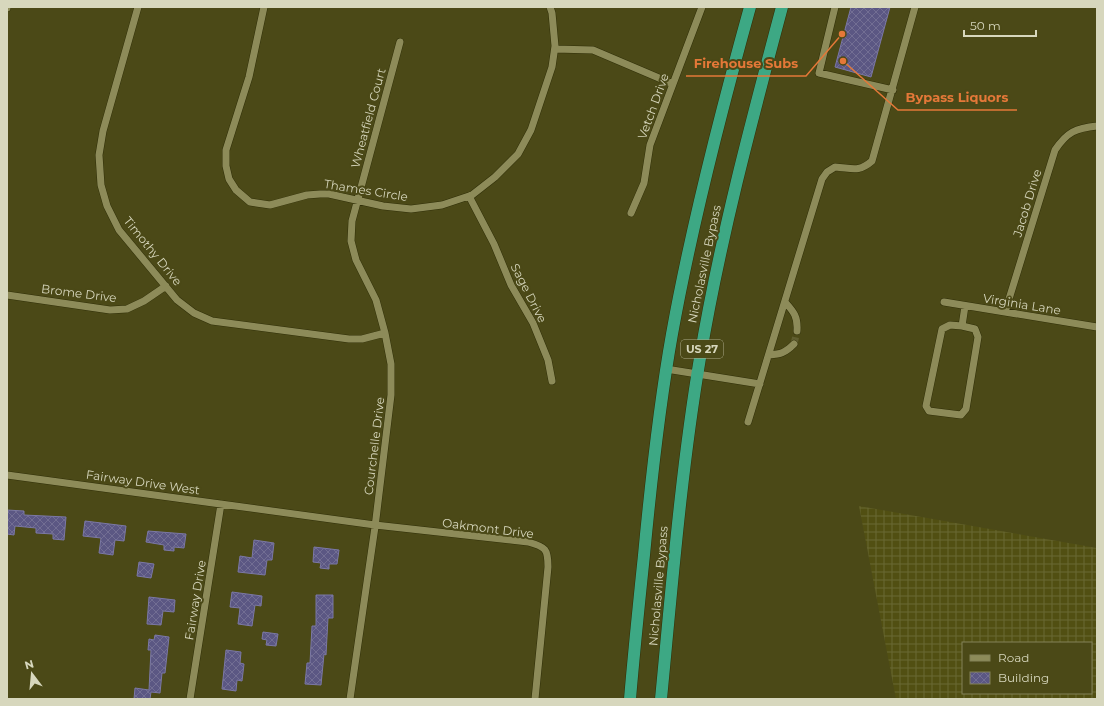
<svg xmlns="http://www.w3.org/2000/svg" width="1104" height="706" viewBox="0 0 1104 706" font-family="Montserrat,sans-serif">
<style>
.industrial{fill:url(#industrial-grid);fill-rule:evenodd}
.building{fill:url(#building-cross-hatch);stroke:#7b78a6}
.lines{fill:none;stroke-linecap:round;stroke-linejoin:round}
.minor-tunnel{stroke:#605e30;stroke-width:7;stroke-dasharray:7 3.5;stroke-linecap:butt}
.minor-casing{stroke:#302f08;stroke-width:8}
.highway-casing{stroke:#302f08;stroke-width:13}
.minor{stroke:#8d8b59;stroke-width:7}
.highway{stroke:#3da884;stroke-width:12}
.labels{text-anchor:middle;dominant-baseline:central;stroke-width:4;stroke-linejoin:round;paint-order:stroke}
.shield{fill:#4b4917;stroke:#adac8b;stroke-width:1}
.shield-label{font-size:11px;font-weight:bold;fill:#d7d7bd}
.street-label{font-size:12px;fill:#d7d7bd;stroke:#4b4917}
.leader{fill:none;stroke:#e47838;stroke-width:1.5}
.callout-dot{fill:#e47838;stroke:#4b4917;stroke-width:1.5}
.callout-label{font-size:13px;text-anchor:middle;font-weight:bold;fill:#e47838;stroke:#4b4917;stroke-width:4;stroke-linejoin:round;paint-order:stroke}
</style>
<defs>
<pattern id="industrial-grid" width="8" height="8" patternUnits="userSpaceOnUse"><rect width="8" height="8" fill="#514f12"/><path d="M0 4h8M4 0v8" fill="none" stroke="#696833"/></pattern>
<pattern id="building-cross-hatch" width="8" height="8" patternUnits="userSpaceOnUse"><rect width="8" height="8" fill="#5b5783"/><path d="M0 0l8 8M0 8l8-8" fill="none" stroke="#726e93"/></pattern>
</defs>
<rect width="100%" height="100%" fill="#4b4917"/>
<path class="industrial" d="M859,506L1097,548V699H896ZM963,643H1091V693H963Z"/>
<path class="building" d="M851,7H890L871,77L835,67Z
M7,510L24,511V515L66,517L64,540L53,539V534L36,533V528L15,526L14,535L7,534Z
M85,521L126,526L124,541L115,540L113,555L99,553L101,538L83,536Z
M148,531L186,534L184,548L174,547V551L164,550V545L146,542Z
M254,540L274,543L272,560H267L265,575L238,572L240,556L252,558Z
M314,547L339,550L337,564H329V569L320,568L321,563L313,562Z
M139,562L154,564L151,578L137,576Z
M232,592L262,596L261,606L255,605L252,626L238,624L240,608L230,607Z
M316,595H333V618H328L326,655L324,654L321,685L305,684L307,663H310L312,626H316Z
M149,597L175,600L174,612L163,611L161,625L147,624Z
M263,632L278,634L276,646L266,645L267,640L262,639Z
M155,635L169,637L165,673H162L160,693L151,692L150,699H134L135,688L149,690L151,650H148L149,639L154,640Z
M226,650L241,652L240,663L244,664L242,681L237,680L236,691L222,689Z"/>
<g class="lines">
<path class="minor-tunnel" d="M794,344L797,331"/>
<g class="minor-casing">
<path id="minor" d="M138,7L103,131L99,155L101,185L107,206L119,230L177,300L194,313L212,321L349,339H362L385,333
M264,7L249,77L226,150V166L229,179L236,190L250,202L270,205L307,195L320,194H329L383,206L411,209L442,205L472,195L495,177L518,154L531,130L552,67L555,46L552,13L550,7
M835,7L819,73L893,90
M7,8V7
M555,49L593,50L673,84
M469,196L494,244L511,285L533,323L548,360L552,381
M631,213L644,183L650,145L702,7
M7,295L110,310L127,309L144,301L166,286
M785,302C794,312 798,317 797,331
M944,302L1097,327
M1005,312L1055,150C1067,132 1076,128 1097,126
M962,326L975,329L978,337L966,409L961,415L929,411L926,406L942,329L950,325L962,326L965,306
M769,355C781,354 785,353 794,344
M666,369L760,384
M748,422L822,179L827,172L835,167C852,168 858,173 872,161L915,7
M7,475L375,525L528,542C546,547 548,549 548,567L535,699
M190,699L221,504
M350,699L375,527L391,395V364L385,333L376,300L356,260L351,241L352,221L400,42"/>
</g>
<g class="highway-casing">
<path id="highway" d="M630,699C634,651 639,603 644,555C651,481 659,407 672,334C692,223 720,115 750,7
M661,699C672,585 681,471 700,358C720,239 751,123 782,7"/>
</g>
<use href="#minor" class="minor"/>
<use href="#highway" class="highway"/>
</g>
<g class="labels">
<rect class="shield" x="681" y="340" width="42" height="18" rx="3"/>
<g class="shield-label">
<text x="702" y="349">US 27</text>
</g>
<g class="street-label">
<text transform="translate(653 106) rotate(-70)">Vetch Drive</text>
<text transform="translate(368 118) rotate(-75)">Wheatfield Court</text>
<text transform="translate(366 190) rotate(9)">Thames Circle</text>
<text transform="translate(1027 203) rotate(-73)">Jacob Drive</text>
<text transform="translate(153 251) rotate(51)">Timothy Drive</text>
<text transform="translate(704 264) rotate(-78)">Nicholasville Bypass</text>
<text transform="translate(79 293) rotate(7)">Brome Drive</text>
<text transform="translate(529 293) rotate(63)">Sage Drive</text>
<text transform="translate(1022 304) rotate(9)">Virginia Lane</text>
<text transform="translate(374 446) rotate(-83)">Courchelle Drive</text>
<text transform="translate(143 482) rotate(8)">Fairway Drive West</text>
<text transform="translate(488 528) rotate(7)">Oakmont Drive</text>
<text transform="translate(658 586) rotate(-85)">Nicholasville Bypass</text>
<text transform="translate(195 600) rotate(-81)">Fairway Drive</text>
</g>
</g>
<path class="leader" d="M842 34L806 76H686M843 61L898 110H1017"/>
<g class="callout-dot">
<circle cx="842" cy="34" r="4"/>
<circle cx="843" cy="61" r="4"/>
</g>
<g class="callout-label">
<text x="746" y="68">Firehouse Subs</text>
<text x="957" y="102">Bypass Liquors</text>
</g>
<rect width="1104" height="706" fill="none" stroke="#d7d7bd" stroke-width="16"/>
<rect x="962" y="642" width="130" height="52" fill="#4b4917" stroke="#838259"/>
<rect x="970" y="655" width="20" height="6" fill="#8d8b59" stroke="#838259"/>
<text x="998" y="662" font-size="12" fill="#d7d7bd">Road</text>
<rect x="970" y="672" width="20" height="12" fill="url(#building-cross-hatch)" stroke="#838259"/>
<text x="998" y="682" font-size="12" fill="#d7d7bd">Building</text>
<g transform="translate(32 674) rotate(344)" stroke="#4b4917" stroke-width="3" paint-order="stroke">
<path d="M0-3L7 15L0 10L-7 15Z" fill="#d7d7bd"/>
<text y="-6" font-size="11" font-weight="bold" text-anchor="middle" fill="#d7d7bd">N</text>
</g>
<path d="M964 30v6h72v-6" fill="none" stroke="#d7d7bd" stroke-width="2"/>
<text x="970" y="30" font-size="12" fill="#d7d7bd" stroke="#4b4917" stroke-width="3" paint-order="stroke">50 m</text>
</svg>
